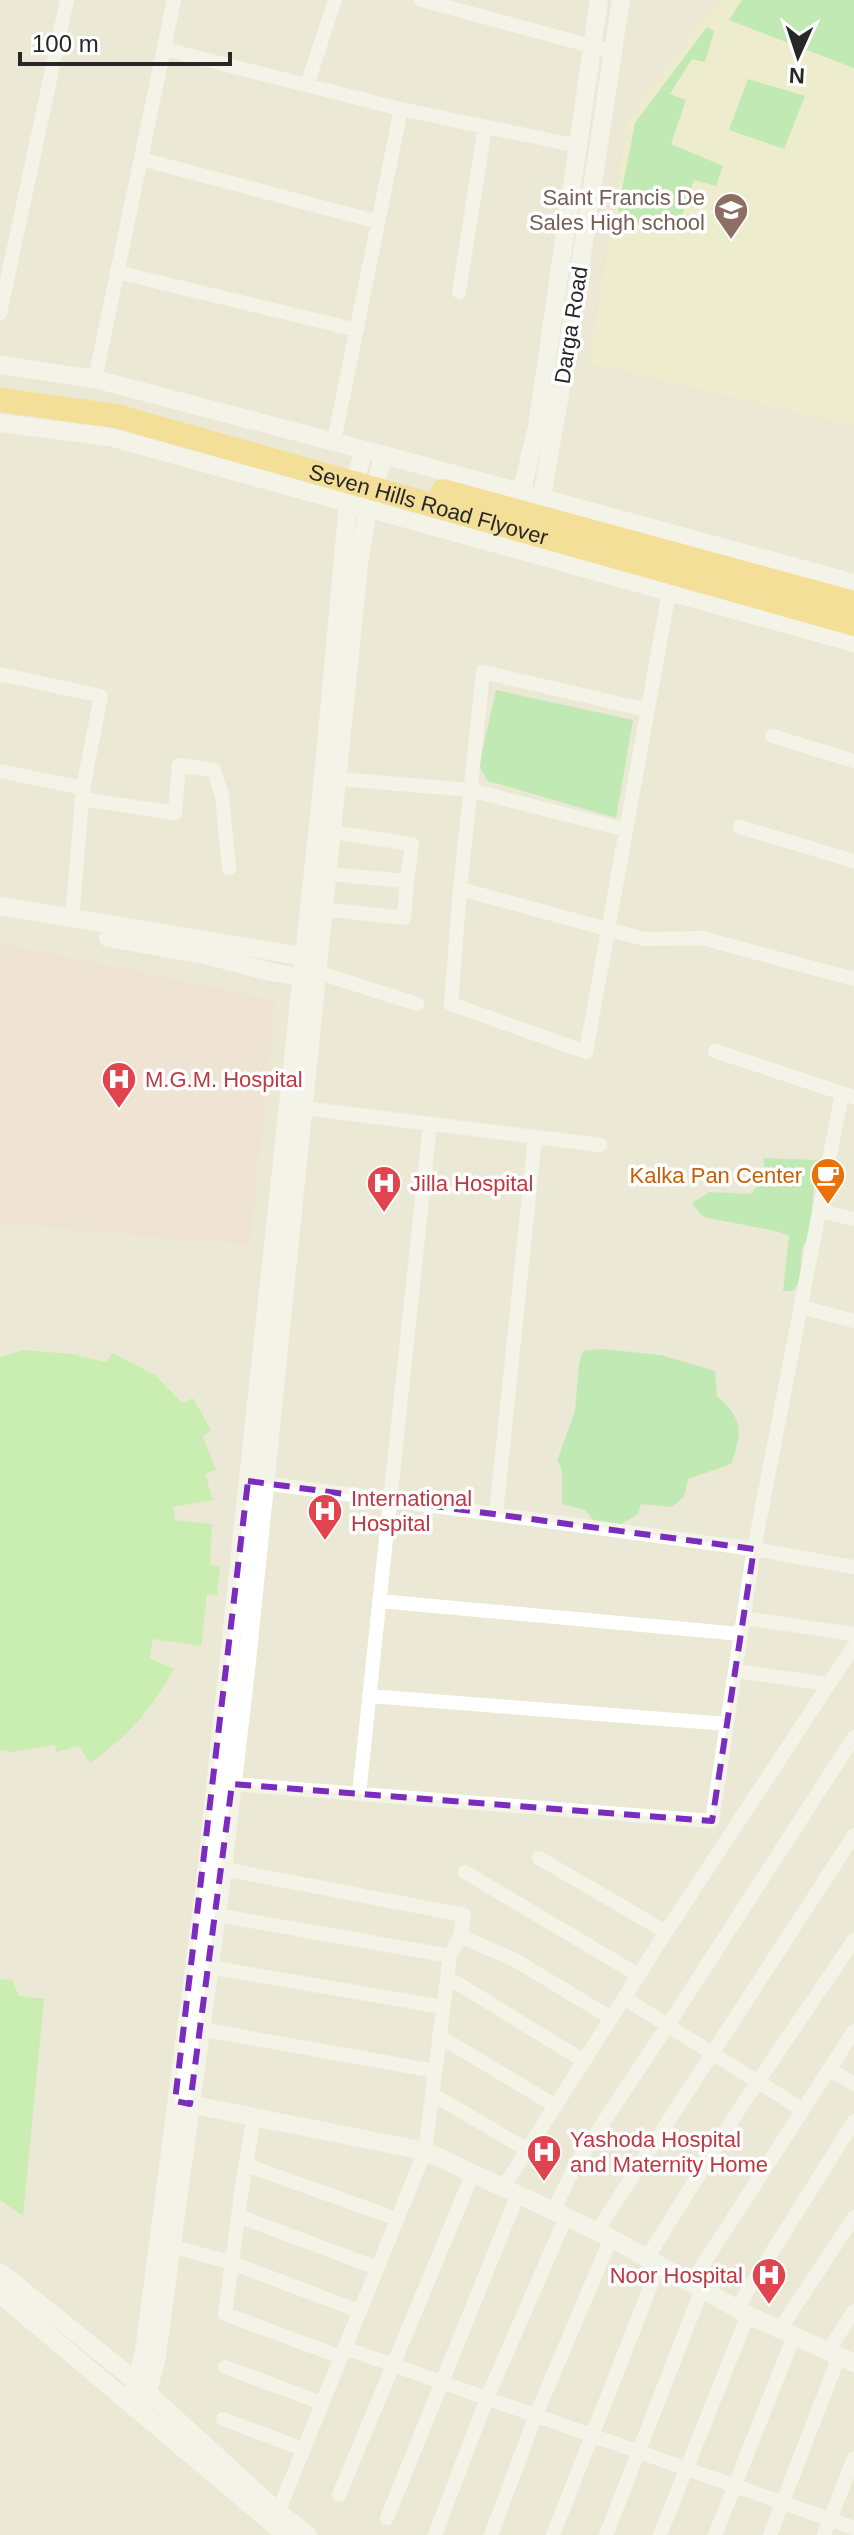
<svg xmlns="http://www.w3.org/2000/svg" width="854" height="2535" viewBox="0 0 854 2535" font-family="Helvetica,sans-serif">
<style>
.education{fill:#efefc3}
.medical{fill:#f4dbd2}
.green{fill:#8fe88c}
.pitch{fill:#a3f187}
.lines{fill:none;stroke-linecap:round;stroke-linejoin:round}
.street{stroke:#fff;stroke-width:14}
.secondary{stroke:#fff;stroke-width:18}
.highway{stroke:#ffd24e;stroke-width:24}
.marked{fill:none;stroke:#7b2cbf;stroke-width:6;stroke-dasharray:16 10;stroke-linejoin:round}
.labels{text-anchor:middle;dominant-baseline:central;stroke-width:7;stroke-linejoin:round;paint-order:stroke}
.education-label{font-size:22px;fill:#785e54;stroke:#fff;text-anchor:end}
.street-label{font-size:22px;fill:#272727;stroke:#fff}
.health-label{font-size:22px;fill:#be3a42;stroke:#fff;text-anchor:start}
.food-label{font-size:22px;fill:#c56008;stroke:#fff;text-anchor:end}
</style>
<rect width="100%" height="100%" fill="#ebe9d6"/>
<path class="education" d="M719,0H854V426L589,363L628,119Z"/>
<path class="medical" d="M0,943L275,1000L250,1245L0,1223Z"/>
<path class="green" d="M742,0H854V68L729,20Z
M707,27L714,31L705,62L692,59L670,94L686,100L671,144L723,166L716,186L694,180L676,233L627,220L618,210L635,123Z
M748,79L805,96L784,149L729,130Z
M496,690L633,720L616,818L488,781L479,766Z
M763,1158L817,1160L809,1236L802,1248L800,1280L793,1291H783L789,1236L776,1231L703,1217L692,1203L709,1192L752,1194L765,1170Z
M601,1349L661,1355L715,1371L717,1396C743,1419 743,1431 731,1464L688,1479L684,1497L672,1507L641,1504L638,1514L616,1527L596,1523L585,1510L562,1504V1470L557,1461L575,1411L579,1364L583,1351Z"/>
<path class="pitch" d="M24,1350L71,1354L106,1362L112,1353L155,1375L182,1403L193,1398L211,1430L203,1437L216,1470L205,1474L213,1500L173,1507L175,1520L212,1524L210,1565L220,1566L217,1596L207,1594L201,1646L153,1639L149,1658L174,1669C148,1713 132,1733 90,1763L79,1746L56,1752L55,1745L11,1752L0,1750V1357Z
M0,1979L12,1980L19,1996L44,1999L23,2216L0,2200Z"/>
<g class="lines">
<path class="street" d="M421,0L613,52
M164,49L401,109L578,146
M307,85L335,0
M141,159L378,222
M117,272L357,330
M459,292L485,127
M0,313L67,0
M95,379L174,0
M334,441L401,109
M0,674L101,696L83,788L72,919
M647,710L483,672L460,889L451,1004L586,1052L669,592
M772,736L854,761
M0,771L83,788
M328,778L470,790L626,830
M82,799L175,813L179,765L214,770L222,796L229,868
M740,827L854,861
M332,832L412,844L407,881
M460,889L644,939L702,938L854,979
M324,909L404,918L407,881L328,874
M317,972L417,1004
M715,1051L854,1097
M303,1108L600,1145
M819,1211L854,1219
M801,1307L854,1321
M256,1482L754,1549L854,1567
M496,1514L535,1137
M379,1601L741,1634
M743,1618L854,1634
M735,1671L829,1684
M369,1696L727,1724
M232,1784L712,1821L754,1549L842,1093
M359,1794L430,1124
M539,1858L666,1932
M223,1869L464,1915L460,1936L450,1956L425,2151L278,2512
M465,1872L638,1975
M216,1915L450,1956
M460,1936L515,1960L611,2018
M209,1967L443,2007
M447,1977L584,2061
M624,1998L803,2110
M200,2029L435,2071
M439,2036L556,2106
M829,2069L854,2084
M432,2094L527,2150
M254,2117L243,2180L225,2314L341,2357
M246,2165L397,2219
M503,2188L666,1932L854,1646
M553,2211L577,2162L668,2025L854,1737
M238,2216L377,2268
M597,2231L854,1835
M171,2246L232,2263L359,2311
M647,2258L740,2108L854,1940
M691,2283L854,2031
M737,2308L854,2121
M780,2329L854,2217
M345,2348L854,2528
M828,2351L854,2311
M225,2367L322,2403
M223,2419L303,2449
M339,2495L473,2173
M387,2518L518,2194
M435,2535L487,2398L566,2217
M491,2535L536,2415L611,2238
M553,2535L659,2265
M606,2535L702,2289
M660,2535L748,2315
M715,2535L794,2336
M770,2535L839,2356
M824,2535L854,2458"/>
<path class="secondary" d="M0,365L95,379L384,455L854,583
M0,423L110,437L854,643
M519,502L537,427L599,0
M540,507L563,378L621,0
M0,906L313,958
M108,938L205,955L271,972L314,980
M178,2102L425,2151L611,2238L748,2315L854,2363
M0,2272L126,2373L278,2512L308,2535
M0,2294L286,2535
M130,2403L144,2352L204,1891L323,778L348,503L364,450
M141,2413L156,2362L223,1869L247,1661L360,555L368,508L384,455"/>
<g class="highway">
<path id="s1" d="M0,400L116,416L854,624"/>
<path d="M443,491L854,603"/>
</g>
</g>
<path d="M0 0H854V2535H0ZM248,1481L754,1549L712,1821L232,1784L190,2104L175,2101Z" fill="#ebe9d6" fill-opacity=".55" fill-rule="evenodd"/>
<path class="marked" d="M248,1481L754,1549L712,1821L232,1784L190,2104L175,2101Z"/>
<defs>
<g id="school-pin" transform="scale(1.8)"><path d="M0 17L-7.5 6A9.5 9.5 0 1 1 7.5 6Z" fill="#8d6e63" stroke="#fff"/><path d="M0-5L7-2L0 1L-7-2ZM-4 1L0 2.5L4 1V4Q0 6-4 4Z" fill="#fff"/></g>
<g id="hospital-pin" transform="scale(1.8)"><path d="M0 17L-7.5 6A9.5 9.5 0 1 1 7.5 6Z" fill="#e0444e" stroke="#fff"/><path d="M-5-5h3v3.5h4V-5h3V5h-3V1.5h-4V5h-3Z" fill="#fff"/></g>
<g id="cafe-pin" transform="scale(1.8)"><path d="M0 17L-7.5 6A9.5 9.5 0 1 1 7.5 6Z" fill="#e8710a" stroke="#fff"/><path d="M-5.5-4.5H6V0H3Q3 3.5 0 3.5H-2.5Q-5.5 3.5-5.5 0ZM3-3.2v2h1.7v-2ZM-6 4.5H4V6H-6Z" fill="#fff"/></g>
</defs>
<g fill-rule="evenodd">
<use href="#school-pin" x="731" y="210"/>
<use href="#hospital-pin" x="119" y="1079"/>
<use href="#cafe-pin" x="828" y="1175"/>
<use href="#hospital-pin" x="384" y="1183"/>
<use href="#hospital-pin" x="325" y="1511"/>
<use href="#hospital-pin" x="544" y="2152"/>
<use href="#hospital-pin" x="769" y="2275"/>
</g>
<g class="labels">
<g class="education-label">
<text x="705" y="197">Saint Francis De<tspan x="705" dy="25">Sales High school</tspan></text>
</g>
<g class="street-label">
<text transform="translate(571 325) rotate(-81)">Darga Road</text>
<text stroke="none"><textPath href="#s1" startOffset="442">Seven Hills Road Flyover</textPath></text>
</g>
<g class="health-label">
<text x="145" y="1079">M.G.M. Hospital</text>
<text x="410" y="1183">Jilla Hospital</text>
<text x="351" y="1498">International<tspan x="351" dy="25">Hospital</tspan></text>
<text x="570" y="2139">Yashoda Hospital<tspan x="570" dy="25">and Maternity Home</tspan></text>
<text x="743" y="2275" text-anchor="end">Noor Hospital</text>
</g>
<g class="food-label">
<text x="802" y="1175">Kalka Pan Center</text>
</g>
</g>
<g transform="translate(798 56) rotate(183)" stroke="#ffffff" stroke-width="6" paint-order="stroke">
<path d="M0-6L14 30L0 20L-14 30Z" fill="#272727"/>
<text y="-12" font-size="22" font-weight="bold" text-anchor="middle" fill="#272727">N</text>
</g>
<path d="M20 52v12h210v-12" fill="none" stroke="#272727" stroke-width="4"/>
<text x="32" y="52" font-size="24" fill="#272727" stroke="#ffffff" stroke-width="6" paint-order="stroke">100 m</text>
</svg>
